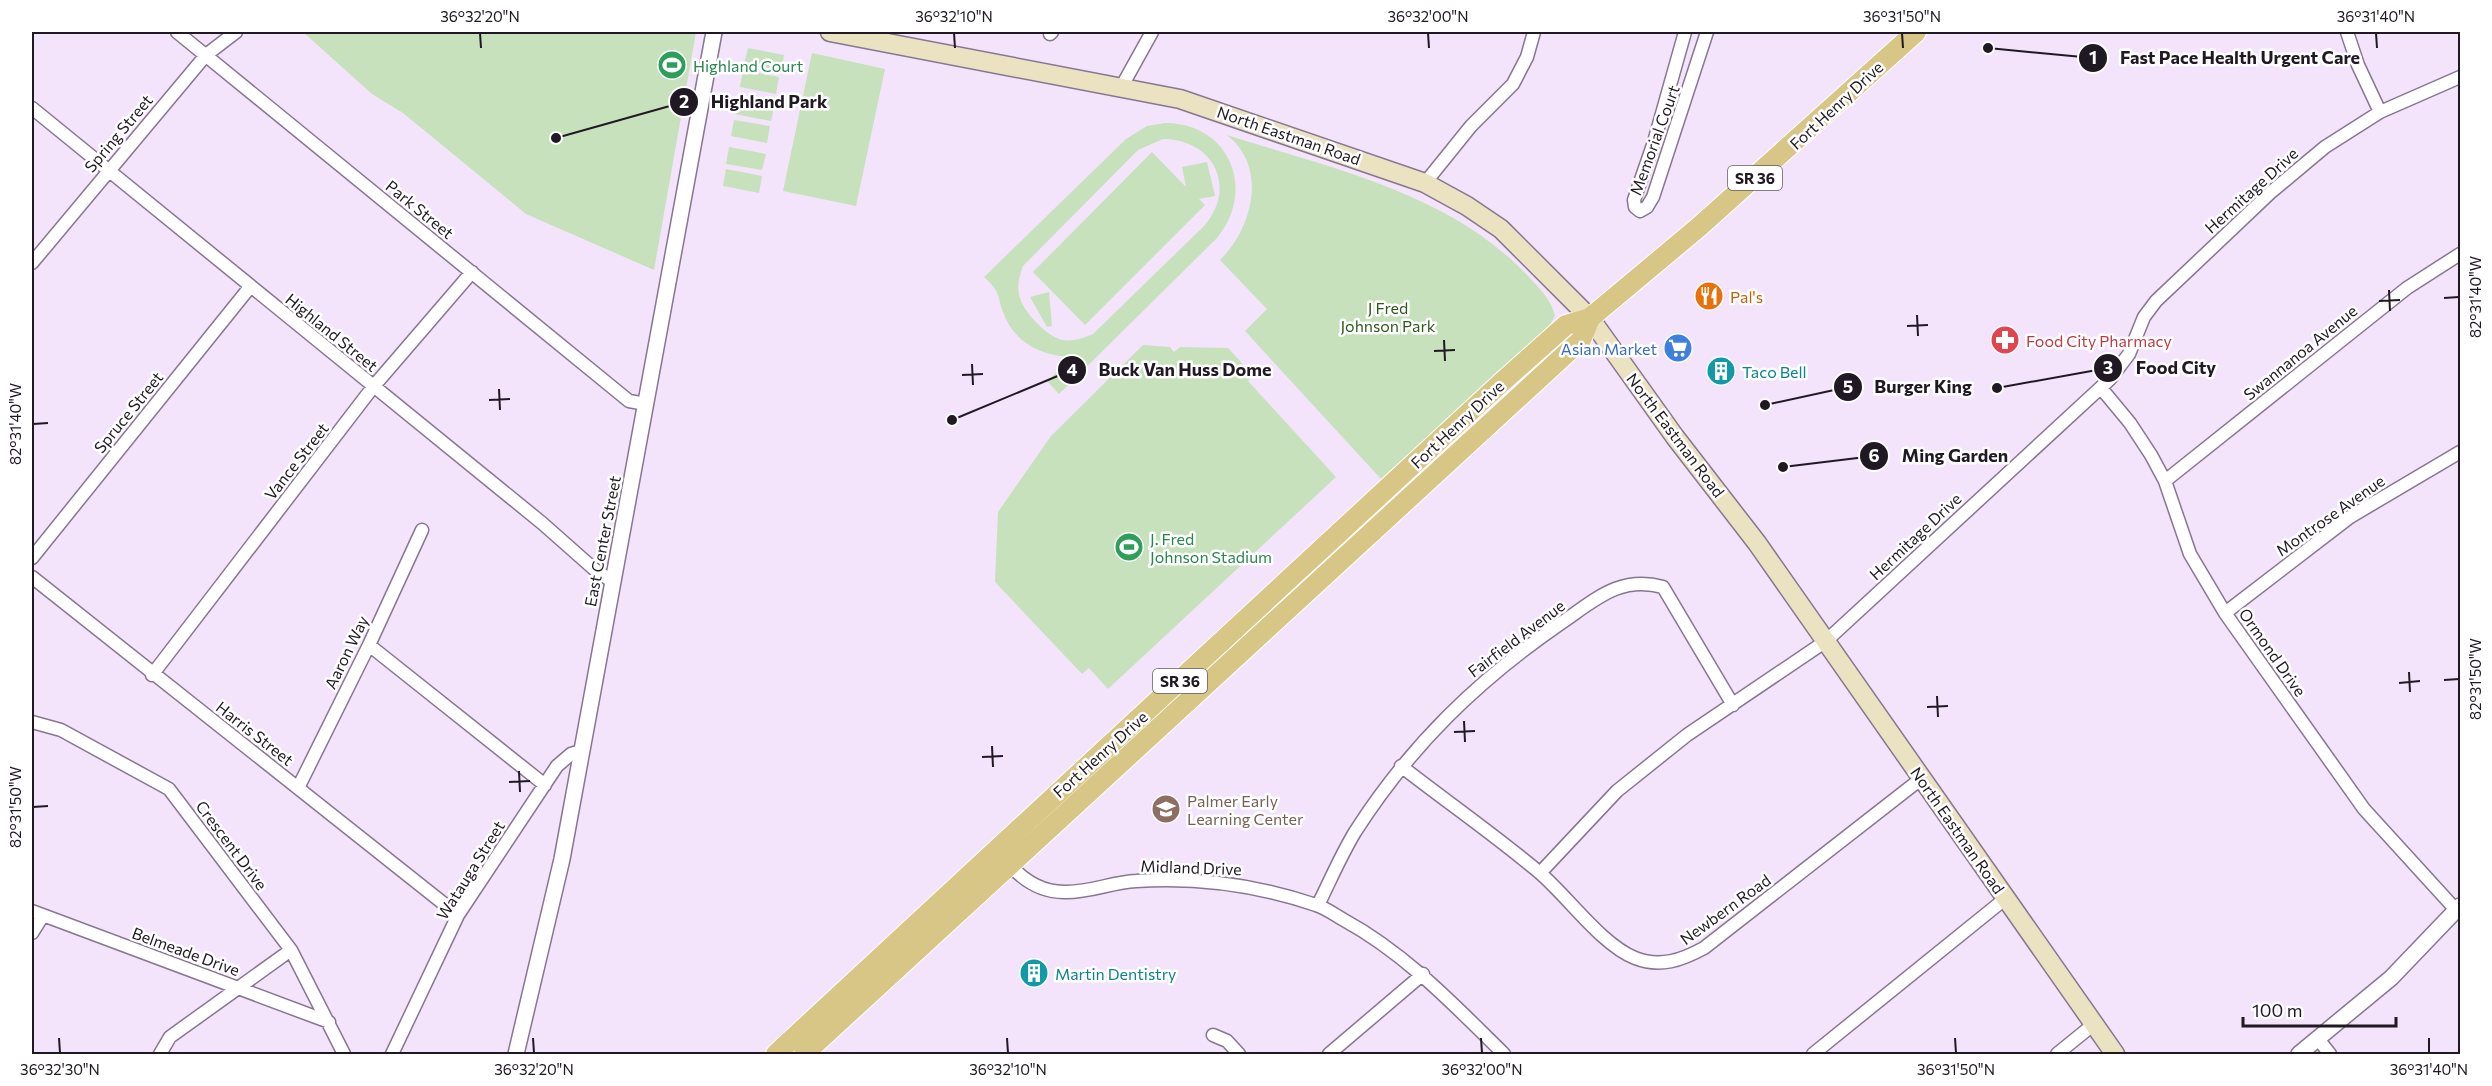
<svg xmlns="http://www.w3.org/2000/svg" width="2492" height="1086" viewBox="0 0 2492 1086" font-family="Commissioner,sans-serif">
<style>
.green{fill:#c7e1bc;fill-rule:evenodd}
.lines{fill:none;stroke-linecap:round;stroke-linejoin:round}
.minor-casing{stroke:#877690;stroke-width:15}
.tertiary-casing{stroke:#877690;stroke-width:18}
.secondary-casing{stroke:#877690;stroke-width:21}
.primary-casing{stroke:#fff;stroke-width:22}
.minor{stroke:#fff;stroke-width:12}
.tertiary{stroke:#fff;stroke-width:15}
.secondary{stroke:#ebe2c2;stroke-width:18}
.primary{stroke:#d7c685;stroke-width:20}
.ticks{fill:none;stroke:#201923;stroke-width:2}
.labels{text-anchor:middle;dominant-baseline:central;stroke-width:5;stroke-linejoin:round;paint-order:stroke}
.shield{fill:#fff;stroke:#635e65;stroke-width:1.5}
.shield-label{font-size:15px;font-weight:bold;fill:#201923}
.leisure-label{font-size:16px;fill:#27864d;stroke:#fff;text-anchor:start}
.street-label{font-size:16px;fill:#201923;stroke:#fff}
.food-label{font-size:16px;fill:#c56008;stroke:#fff;text-anchor:start}
.park-label{font-size:16px;fill:#31571d;stroke:#fff}
.health-label{font-size:16px;fill:#be3a42;stroke:#fff;text-anchor:start}
.shop-label{font-size:16px;fill:#366cbe;stroke:#fff;text-anchor:end}
.culture-label{font-size:16px;fill:#0d838f;stroke:#fff;text-anchor:start}
.education-label{font-size:16px;fill:#785e54;stroke:#fff;text-anchor:start}
.leader{fill:none;stroke:#201923;stroke-width:2}
.callout-dot{fill:#201923;stroke:#fff;stroke-width:2}
.mark-label{font-size:18px;text-anchor:middle;font-weight:bold;fill:#fff}
.callout-label{font-size:18px;text-anchor:middle;font-weight:bold;fill:#201923;stroke:#fff;stroke-width:5;stroke-linejoin:round;paint-order:stroke}
.neatline{fill:none;stroke:#201923;stroke-width:2}
.ticks-label{font-size:15px;text-anchor:middle;fill:#201923}
</style>
<rect width="100%" height="100%" fill="#f3e4fb"/>
<path class="green" d="M303,32H696L654,270L526,214L403,113L372,94Z
M748,48L784,55L781,71L744,64Z
M812,53L885,69L856,206L783,191Z
M743,70L779,77L776,94L740,87Z
M738,97L775,104L771,121L735,114Z
M734,120L770,126L767,143L731,136Z
M1165,123C1229,123 1257,189 1217,238L1059,394L1047,381L1072,357C1041,356 1014,343 1003,312C996,292 1001,293 984,277L1126,139L1147,126ZM1163,139C1213,139 1238,187 1204,226L1093,334C1066,346 1054,341 1035,321C1018,303 1014,289 1023,266L1138,150Z
M1227,135C1330,168 1450,193 1527,275C1539,288 1551,299 1555,316L1547,329L1381,479L1245,331L1267,309L1220,260C1253,228 1268,167 1227,135Z
M729,147L766,154L762,170L726,164Z
M1152,152L1186,187L1182,167L1207,162L1215,196L1199,199L1205,205L1085,325L1033,272Z
M726,169L762,176L759,193L723,186Z
M1049,292L1052,326L1047,327L1030,297Z
M1143,345L1170,347L1174,352L1180,347L1228,348L1253,375L1248,381L1336,477L1108,689L1089,668L1082,674L995,582L998,512L1051,436Z"/>
<g class="lines">
<g class="minor-casing">
<path id="minor" d="M177,32L629,401L646,404
M1685,32L1654,142L1634,200L1635,207L1640,211L1647,207L1653,197L1707,32
M2347,32L2358,65L2380,112
M1050,34L1052,32
M1122,86L1152,32
M32,108L542,523L594,569L613,582
M1425,183L1471,126L1513,84L1527,57L1534,32
M32,263L206,55L236,32
M2101,388L2130,423L2151,455L2165,481L2190,554L2225,613L2364,809L2457,911
M2165,481L2407,288L2460,254
M32,558L250,287
M32,577L458,915
M2225,613L2350,517L2460,452
M369,645L545,785
M152,675L373,387L472,272
M32,722L61,730L169,789L291,950L344,1054
M1401,766C1447,802 1495,835 1540,873C1568,897 1602,945 1635,958C1660,968 1682,960 1704,948L1922,778
M298,788L369,645L422,530
M1009,864C1023,880 1042,892 1064,892C1089,893 1112,882 1136,881C1198,877 1257,885 1316,905C1326,908 1335,915 1344,920C1406,954 1454,1005 1504,1054
M1540,873L1617,791L1687,735L1826,641L2110,379L2129,354L2144,317L2156,301L2270,193L2325,147L2380,112L2460,77
M1318,905C1330,881 1341,855 1355,832C1410,746 1477,681 1561,623C1595,600 1620,575 1663,587L1733,705
M32,911L329,1022
M32,933L42,917
M1213,1035L1227,1041L1239,1054
M2318,1039L2330,1054
M160,1054L170,1037L291,950
M392,1054L458,915L557,766L571,754L581,751
M1329,1054L1423,974
M1813,1054L2006,898
M2057,1054L2094,1024"/>
</g>
<g class="tertiary-casing">
<path id="tertiary" d="M516,1054L562,859L714,32
M2299,1054L2391,978L2460,906"/>
</g>
<g class="secondary-casing">
<path id="secondary" d="M830,32L1180,99L1425,183L1467,206L1501,229L1590,318L1675,437L1757,543L2115,1054"/>
</g>
<g class="primary-casing">
<path id="primary" d="M776,1054L1502,382L1566,325L1590,318L1700,226L1916,32
M804,1054L1581,340L1590,318"/>
</g>
<use href="#minor" class="minor"/>
<use href="#tertiary" class="tertiary"/>
<use href="#secondary" class="secondary"/>
<use href="#primary" class="primary"/>
</g>
<path class="ticks" d="M480,33L481,48M954,33L955,48M1428,33L1429,48M1902,33L1903,48M2376,33L2377,48M2389,290L2390,311M2444,298L2459,297M2379,301L2400,300M1917,315L1918,336M1907,326L1928,325M1444,340L1445,361M1434,351L1455,350M972,364L973,385M962,375L983,374M499,389L500,410M489,400L510,399M33,424L48,423M2409,672L2410,692M2444,680L2459,679M2399,683L2420,681M1937,696L1938,717M1927,707L1948,706M1464,721L1465,742M1454,732L1475,731M992,746L993,767M982,757L1003,756M519,771L520,792M509,782L530,781M33,807L48,806M59,1038L60,1053M533,1038L534,1053M1007,1038L1008,1053M1481,1038L1482,1053M1955,1038L1956,1053M2429,1038V1053"/>
<defs>
<g id="stadium-disc" transform="scale(1.5)"><circle r="9.5" fill="#2e9e5b" stroke="#fff"/><path d="M0-5a6.5 5 0 1 0 0 10a6.5 5 0 1 0 0-10ZM-3.5-1.8h7v3.6h-7Z" fill="#fff"/></g>
<g id="restaurant-disc" transform="scale(1.5)"><circle r="9.5" fill="#e8710a" stroke="#fff"/><path d="M-5-6h1v4h1v-4h1v4h1v-4h1v5L-1.5 .5V6h-2V.5L-5-1ZM5-6V6H3V1.5H1.5Q1.5-4 5-6Z" fill="#fff"/></g>
<g id="pharmacy-disc" transform="scale(1.5)"><circle r="9.5" fill="#e0444e" stroke="#fff"/><path d="M-2-6h4v4h4v4h-4v4h-4v-4h-4v-4h4Z" fill="#fff"/></g>
<g id="supermarket-disc" transform="scale(1.5)"><circle r="9.5" fill="#3f7fe0" stroke="#fff"/><path d="M-6-5.5h2.5l.6 2H6L4.5 2H-2.5L-4.4-4H-6ZM-1.5 3.2a1.3 1.3 0 1 0 .1 0ZM3 3.2a1.3 1.3 0 1 0 .1 0Z" fill="#fff"/></g>
<g id="building-disc" transform="scale(1.5)"><circle r="9.5" fill="#0f9aa8" stroke="#fff"/><path d="M-4-6H4V6H1V3H-1V6H-4ZM-2.5-4.3h1.7v1.8h-1.7ZM.8-4.3h1.7v1.8H.8ZM-2.5-1h1.7V.8h-1.7ZM.8-1h1.7V.8H.8Z" fill="#fff"/></g>
<g id="school-disc" transform="scale(1.5)"><circle r="9.5" fill="#8d6e63" stroke="#fff"/><path d="M0-5L7-2L0 1L-7-2ZM-4 1L0 2.5L4 1V4Q0 6-4 4Z" fill="#fff"/></g>
</defs>
<g fill-rule="evenodd">
<use href="#stadium-disc" x="672" y="65"/>
<use href="#restaurant-disc" x="1709" y="296"/>
<use href="#pharmacy-disc" x="2005" y="340"/>
<use href="#supermarket-disc" x="1678" y="348"/>
<use href="#building-disc" x="1721" y="371"/>
<use href="#stadium-disc" x="1129" y="547"/>
<use href="#school-disc" x="1166" y="809"/>
<use href="#building-disc" x="1034" y="973"/>
</g>
<g class="labels">
<g class="shield">
<rect x="1728" y="166" width="54" height="24" rx="4.5"/>
<rect x="1153" y="669" width="54" height="24" rx="4.5"/>
</g>
<g class="shield-label">
<text x="1755" y="178">SR 36</text>
<text x="1180" y="681">SR 36</text>
</g>
<g class="leisure-label">
<text x="693" y="65">Highland Court</text>
<text x="1150" y="538">J. Fred<tspan x="1150" dy="18">Johnson Stadium</tspan></text>
</g>
<g class="street-label">
<text transform="translate(1836 105) rotate(-43)">Fort Henry Drive</text>
<text transform="translate(118 133) rotate(-50)">Spring Street</text>
<text transform="translate(1289 135) rotate(19)">North Eastman Road</text>
<text transform="translate(1654 140) rotate(-70)">Memorial Court</text>
<text transform="translate(2251 190) rotate(-42)">Hermitage Drive</text>
<text transform="translate(420 209) rotate(39)">Park Street</text>
<text transform="translate(332 332) rotate(39)">Highland Street</text>
<text transform="translate(2300 352) rotate(-39)">Swannanoa Avenue</text>
<text transform="translate(128 412) rotate(-51)">Spruce Street</text>
<text transform="translate(1457 424) rotate(-43)">Fort Henry Drive</text>
<text transform="translate(1676 435) rotate(53)">North Eastman Road</text>
<text transform="translate(296 461) rotate(-52)">Vance Street</text>
<text transform="translate(2330 515) rotate(-35)">Montrose Avenue</text>
<text transform="translate(1915 536) rotate(-43)">Hermitage Drive</text>
<text transform="translate(602 541) rotate(-79)">East Center Street</text>
<text transform="translate(1516 638) rotate(-37)">Fairfield Avenue</text>
<text transform="translate(346 652) rotate(-64)">Aaron Way</text>
<text transform="translate(2273 652) rotate(55)">Ormond Drive</text>
<text transform="translate(255 733) rotate(38)">Harris Street</text>
<text transform="translate(1100 754) rotate(-42)">Fort Henry Drive</text>
<text transform="translate(1958 830) rotate(55)">North Eastman Road</text>
<text transform="translate(232 845) rotate(53)">Crescent Drive</text>
<text transform="translate(1191 867) rotate(2)">Midland Drive</text>
<text transform="translate(470 870) rotate(-58)">Watauga Street</text>
<text transform="translate(1725 909) rotate(-36)">Newbern Road</text>
<text transform="translate(186 951) rotate(20)">Belmeade Drive</text>
</g>
<g class="food-label">
<text x="1730" y="296">Pal's</text>
</g>
<g class="park-label">
<text x="1388" y="307">J Fred<tspan x="1388" dy="18">Johnson Park</tspan></text>
</g>
<g class="health-label">
<text x="2026" y="340">Food City Pharmacy</text>
</g>
<g class="shop-label">
<text x="1657" y="348">Asian Market</text>
</g>
<g class="culture-label">
<text x="1742" y="371">Taco Bell</text>
<text x="1055" y="973">Martin Dentistry</text>
</g>
<g class="education-label">
<text x="1187" y="800">Palmer Early<tspan x="1187" dy="18">Learning Center</tspan></text>
</g>
</g>
<path class="leader" d="M1988 48L2093 58M556 138L684 102M1997 388L2108 368M952 420L1072 370M1765 405L1848 387M1783 467L1874 456"/>
<g class="callout-dot">
<circle cx="1988" cy="48" r="6"/>
<circle cx="556" cy="138" r="6"/>
<circle cx="1997" cy="388" r="6"/>
<circle cx="952" cy="420" r="6"/>
<circle cx="1765" cy="405" r="6"/>
<circle cx="1783" cy="467" r="6"/>
<circle cx="2093" cy="58" r="15"/>
<circle cx="684" cy="102" r="15"/>
<circle cx="2108" cy="368" r="15"/>
<circle cx="1072" cy="370" r="15"/>
<circle cx="1848" cy="387" r="15"/>
<circle cx="1874" cy="456" r="15"/>
</g>
<g class="mark-label">
<text x="2093" y="64">1</text>
<text x="684" y="108">2</text>
<text x="2108" y="374">3</text>
<text x="1072" y="376">4</text>
<text x="1848" y="393">5</text>
<text x="1874" y="462">6</text>
</g>
<g class="callout-label">
<text x="2240" y="64">Fast Pace Health Urgent Care</text>
<text x="769" y="108">Highland Park</text>
<text x="2176" y="374">Food City</text>
<text x="1185" y="376">Buck Van Huss Dome</text>
<text x="1923" y="393">Burger King</text>
<text x="1955" y="462">Ming Garden</text>
</g>
<rect width="2492" height="1086" fill="none" stroke="#ffffff" stroke-width="66"/>
<path d="M2243 1017v9h153v-9" fill="none" stroke="#201923" stroke-width="3"/>
<text x="2252" y="1017" font-size="18" fill="#201923" stroke="#ffffff" stroke-width="4.5" paint-order="stroke">100 m</text>
<rect x="33" y="33" width="2426" height="1020" class="neatline"/>
<g class="ticks-label">
<text x="480" y="22">36°32'20"N</text>
<text x="954" y="22">36°32'10"N</text>
<text x="1428" y="22">36°32'00"N</text>
<text x="1902" y="22">36°31'50"N</text>
<text x="2376" y="22">36°31'40"N</text>
<text transform="translate(2476 297) rotate(-90)" y="5">82°31'40"W</text>
<text transform="translate(16 424) rotate(-90)" y="5">82°31'40"W</text>
<text transform="translate(2476 679) rotate(-90)" y="5">82°31'50"W</text>
<text transform="translate(16 807) rotate(-90)" y="5">82°31'50"W</text>
<text x="60" y="1075">36°32'30"N</text>
<text x="534" y="1075">36°32'20"N</text>
<text x="1008" y="1075">36°32'10"N</text>
<text x="1482" y="1075">36°32'00"N</text>
<text x="1956" y="1075">36°31'50"N</text>
<text x="2429" y="1075">36°31'40"N</text>
</g>
</svg>
